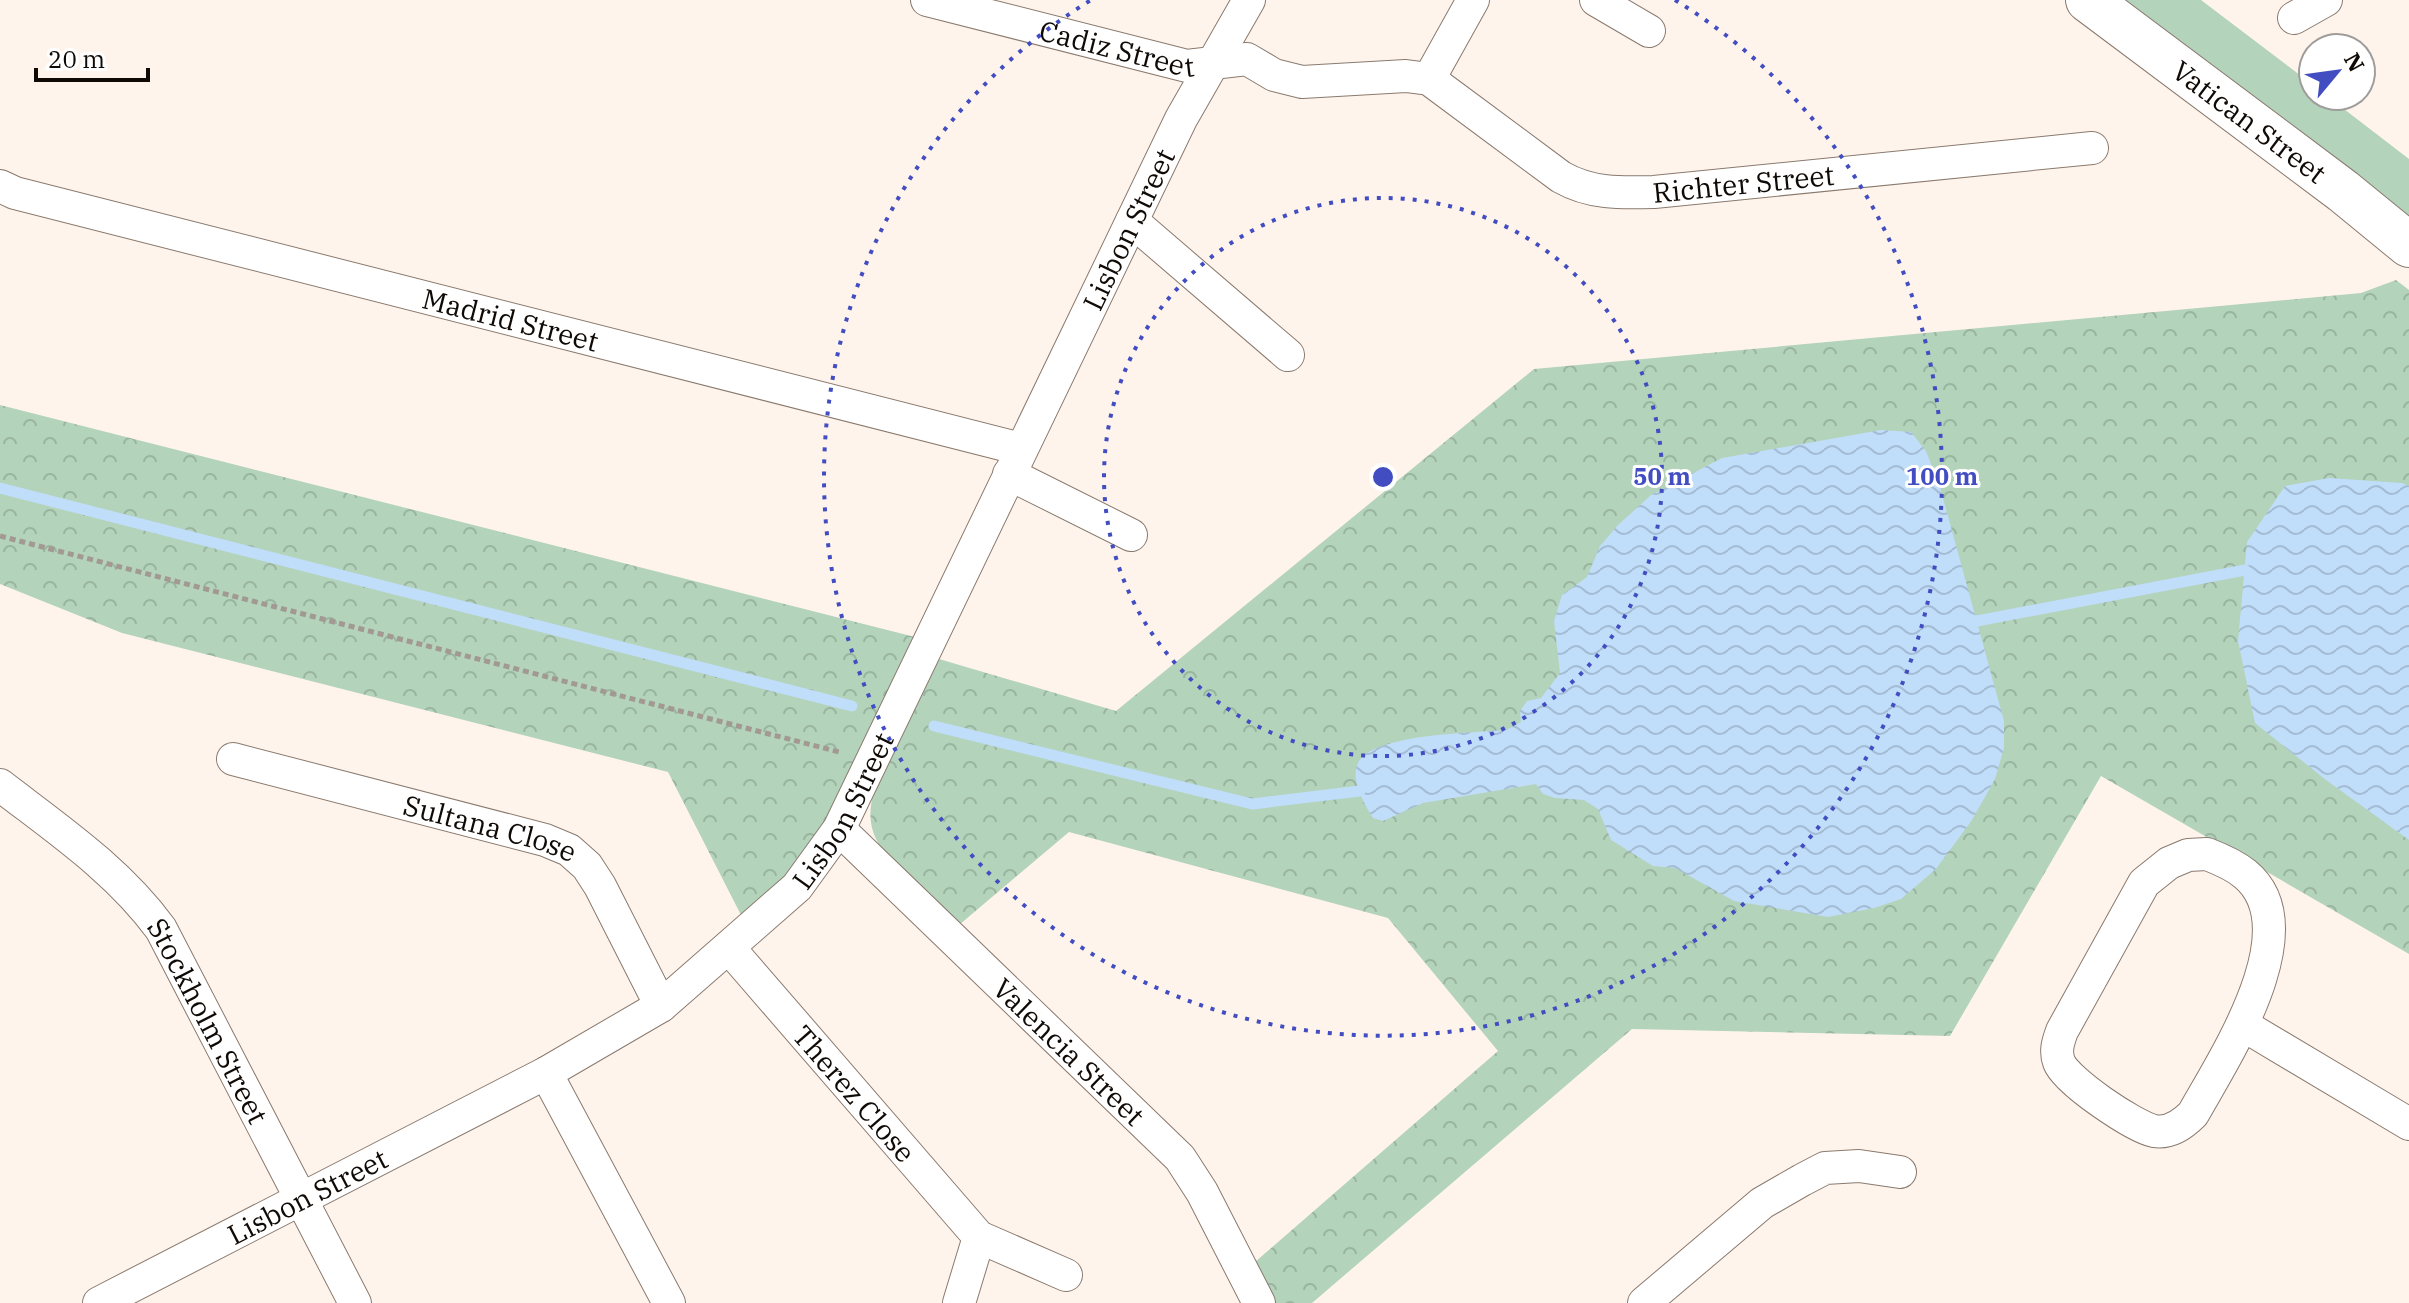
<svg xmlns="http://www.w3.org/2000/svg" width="2409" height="1303" viewBox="0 0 2409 1303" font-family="'IBM Plex Serif',serif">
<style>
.green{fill:#b3d3bb}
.forest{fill:url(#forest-crowns)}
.water{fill:url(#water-waves)}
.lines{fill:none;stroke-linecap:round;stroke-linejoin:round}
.stream{stroke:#c0ddf9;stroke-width:11}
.street-casing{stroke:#8a7a6e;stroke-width:34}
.secondary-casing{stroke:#8a7a6e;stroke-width:46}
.path{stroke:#a29992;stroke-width:5;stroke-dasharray:6 4;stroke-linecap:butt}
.street{stroke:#fff;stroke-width:32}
.secondary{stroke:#fff;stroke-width:44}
.ring{fill:none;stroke:#414dc1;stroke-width:4;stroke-dasharray:4 8}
.labels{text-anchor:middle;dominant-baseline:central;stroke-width:6;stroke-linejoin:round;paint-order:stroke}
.street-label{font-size:28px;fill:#100a06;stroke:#fff}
.centre{fill:#414dc1;stroke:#fff;stroke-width:4}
.ring-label{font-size:24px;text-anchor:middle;font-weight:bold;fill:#414dc1;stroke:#fff;stroke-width:6;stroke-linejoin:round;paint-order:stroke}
</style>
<defs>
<pattern id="forest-crowns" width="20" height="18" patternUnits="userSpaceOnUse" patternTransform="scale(2)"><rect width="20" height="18" fill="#b3d3bb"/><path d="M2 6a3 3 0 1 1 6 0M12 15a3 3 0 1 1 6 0" fill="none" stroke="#99b49f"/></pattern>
<pattern id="water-waves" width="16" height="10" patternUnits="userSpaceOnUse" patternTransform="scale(2)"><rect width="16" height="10" fill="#c0ddf9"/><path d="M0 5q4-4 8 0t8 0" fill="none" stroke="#a4bcd4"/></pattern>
</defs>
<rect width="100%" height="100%" fill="#fff4ec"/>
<path class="green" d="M2126,0H2201L2313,85V96H2327L2409,159V218Z"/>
<path class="forest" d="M2396,280L2409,290V954L2101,776L1950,1036L1632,1029L1312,1303H1275L1255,1262L1498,1051L1388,918L1069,832L959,925L881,848C869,829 868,813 874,791L939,659L1116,711L1534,369L2361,293Z
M0,405L915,637L826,821L789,873L741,915L668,772L122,633L0,584Z"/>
<path class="water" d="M1881,430L1911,432L1926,451L1940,487L2004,721V748L1995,779L1972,820L1936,869L1901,899L1874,908L1828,917L1734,901L1675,868L1653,866L1611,840L1598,809L1584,800L1555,798L1543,794L1536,784L1423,803L1383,821L1373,818C1365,805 1351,782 1357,765C1369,733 1475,733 1506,730L1521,722L1520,711L1527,701L1541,698L1560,673L1554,621L1562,595L1587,577L1600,546L1618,525L1651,495L1722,458Z
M2329,478L2402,483L2409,486V840L2326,780L2255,723L2238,641L2247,542L2285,486Z"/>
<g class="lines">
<path class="stream" d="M0,488L852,706
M1977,621L2245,570
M934,726L1252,804L1360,791"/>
<g class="street-casing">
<g id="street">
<path id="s1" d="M927,0L1187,66L1247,59L1274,75L1302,82L1406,76L1429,79L1561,177C1591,194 1620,193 1654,192L2092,148"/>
<path d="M1596,0L1649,31"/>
<path d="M2294,18L2326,0"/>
<path d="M1429,79L1473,0"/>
<path id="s2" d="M0,186L15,193L1021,449"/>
<path d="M1132,221L1288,355"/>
<path d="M1009,474L1131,535"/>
<path id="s3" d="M233,759L545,840L569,850L587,866L600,886L661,1006"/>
<path id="s4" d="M0,785C57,829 118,870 161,929L355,1303"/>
<path id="s5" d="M839,829L1180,1158L1202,1192L1259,1303"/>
<path d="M2207,854C2220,859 2234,865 2245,874C2311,928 2223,1060 2193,1114C2183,1124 2170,1134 2154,1131C2133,1126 2066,1081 2059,1062C2055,1051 2058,1042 2062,1031L2144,883L2169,863L2188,855Z"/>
<path id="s6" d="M729,948L979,1237L1066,1275"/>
<path d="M2243,1025L2409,1124"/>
<path d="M546,1073L669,1303"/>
<path id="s7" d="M99,1303L546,1073L661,1006L797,887L839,829L1181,119L1249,0"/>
<path d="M959,1303L979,1237"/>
<path d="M1644,1303L1762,1203L1802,1180L1825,1168L1859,1166L1900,1172"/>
</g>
</g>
<g class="secondary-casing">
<g id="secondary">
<path id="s8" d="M2088,0L2343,191L2409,245"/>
</g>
</g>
<path class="path" d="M0,536L839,752"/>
<use href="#street" class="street"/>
<use href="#secondary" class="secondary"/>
</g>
<g class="ring">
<circle cx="1383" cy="477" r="279"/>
<path d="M1675 0A559 559 0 1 1 1091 0"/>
</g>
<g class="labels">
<g class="street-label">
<text stroke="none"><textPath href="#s1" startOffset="196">Cadiz Street</textPath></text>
<text stroke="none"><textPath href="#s8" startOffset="202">Vatican Street</textPath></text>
<text stroke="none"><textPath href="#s1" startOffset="866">Richter Street</textPath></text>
<text stroke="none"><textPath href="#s7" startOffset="1554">Lisbon Street</textPath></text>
<text stroke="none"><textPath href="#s2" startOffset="528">Madrid Street</textPath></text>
<text stroke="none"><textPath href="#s7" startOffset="906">Lisbon Street</textPath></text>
<text stroke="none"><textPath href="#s3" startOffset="266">Sultana Close</textPath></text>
<text stroke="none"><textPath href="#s4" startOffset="320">Stockholm Street</textPath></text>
<text stroke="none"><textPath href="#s5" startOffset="320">Valencia Street</textPath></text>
<text stroke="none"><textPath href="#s6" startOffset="192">Therez Close</textPath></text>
<text stroke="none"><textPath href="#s7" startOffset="234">Lisbon Street</textPath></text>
</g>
</g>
<circle cx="1383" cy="477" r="12" class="centre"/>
<g class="ring-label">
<text x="1662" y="485">50 m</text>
<text x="1942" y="485">100 m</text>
</g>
<g transform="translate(2337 72) rotate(61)"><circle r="38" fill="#ffffff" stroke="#9f9d9b" stroke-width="2"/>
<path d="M0-6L14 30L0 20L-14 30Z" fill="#414dc1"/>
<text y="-12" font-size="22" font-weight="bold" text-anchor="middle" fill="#100a06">N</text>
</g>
<path d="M36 68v12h112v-12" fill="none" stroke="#100a06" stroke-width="4"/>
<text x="48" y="68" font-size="24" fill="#100a06" stroke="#ffffff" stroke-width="6" paint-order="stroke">20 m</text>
</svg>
